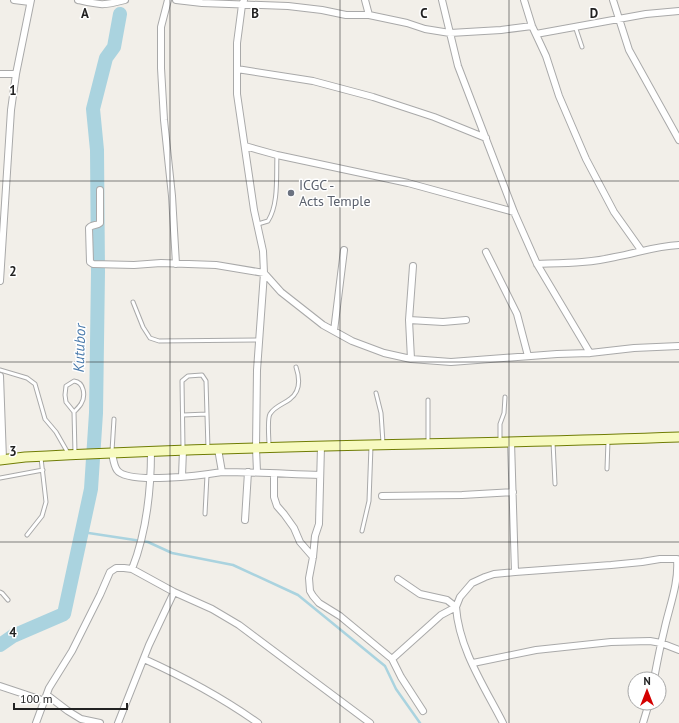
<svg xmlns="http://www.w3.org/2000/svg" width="679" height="723" viewBox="0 0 679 723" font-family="'PT Sans',sans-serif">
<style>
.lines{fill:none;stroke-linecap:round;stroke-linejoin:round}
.stream{stroke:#aad3df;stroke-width:2.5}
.river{stroke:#aad3df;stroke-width:14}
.service-casing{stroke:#a9a9a9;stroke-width:5}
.minor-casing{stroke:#a9a9a9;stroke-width:8}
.secondary-casing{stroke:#707d05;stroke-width:11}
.service{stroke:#fff;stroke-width:3}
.minor{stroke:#fff;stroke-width:6}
.secondary{stroke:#f7fabf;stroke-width:9}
.grid{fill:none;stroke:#222;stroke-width:1;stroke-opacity:0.55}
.worship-dot{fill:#6b7280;stroke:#fff;stroke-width:1.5}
.labels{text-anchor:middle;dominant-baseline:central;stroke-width:3;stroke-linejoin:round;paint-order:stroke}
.worship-label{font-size:14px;fill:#5b616d;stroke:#fff;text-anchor:start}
.water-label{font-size:15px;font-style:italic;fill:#4a7aab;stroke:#fff}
.grid-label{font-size:13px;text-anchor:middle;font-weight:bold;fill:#222;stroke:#fff;stroke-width:3;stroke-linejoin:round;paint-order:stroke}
</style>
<rect width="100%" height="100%" fill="#f2efe9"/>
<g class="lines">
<path class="stream" d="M82,532L148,542L172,553L233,565L298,595L385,666L396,689L420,723"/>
<path class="river" d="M0,645L13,636L64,614L91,489L96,413L98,272L97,150L93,109L106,58L114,47L120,14"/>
<g class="service-casing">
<path id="service" d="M575,26L582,47
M258,224L268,221C279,204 276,175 277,155
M133,302L143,327L150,338L159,341L259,340
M0,370L27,378L35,384L45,419L56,432L68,453
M376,393L381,413L383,443
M428,400V442
M74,412C76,410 79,407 81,404C86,396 84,382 74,381L66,386L65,395L66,402L74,412L75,453
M183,415L207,414
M500,441V424L504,413L505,397
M553,442L555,484
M269,445C269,438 267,419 270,414C275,406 284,404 290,399C301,391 300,379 296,367
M183,448L182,381L188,376L202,375L206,381L208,449
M112,451L114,419
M607,469L608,441
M0,478L43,470
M205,514L207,475
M362,531L369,501L371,446
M27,535L42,516L46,502L41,458
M0,592L2,593L8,600"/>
</g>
<g class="minor-casing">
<path id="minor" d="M14,0L30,2
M78,0C100,5 103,6 125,0
M168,0L161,27V68L164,120L172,196L176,264
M176,0L202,3L288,6L322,10L346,15H369L407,23L425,29L450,33L501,30L532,26
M244,0L242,5L237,43V94L254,210L263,251L264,273L257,370L256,448L257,472
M365,0L369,15
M442,0L458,66L514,212L537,264L590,353
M524,0L532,26L546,56L559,96L586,159L614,212L641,250
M613,0L629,50L679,140
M536,34L646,14L679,11
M237,69L313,81L373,97L434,117L486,138
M0,74H16
M245,146L277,155L408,183L514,212
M100,190V223C97,226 92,224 89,228L90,262L93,264L134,265L161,263L216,265L264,273L281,292L323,325L352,341L384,353L411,359L451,362L557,354L590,353L634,348L679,346
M486,252L517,314L528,356
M537,264C563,263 590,263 615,257C637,253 656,246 679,245
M0,281L11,110L16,74L31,0
M409,320L443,322L466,320
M334,331L344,250
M411,359L409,320L413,266
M0,376L3,459
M511,442L515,572
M321,446L319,524L315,536L313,557L309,578L310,591L313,596L319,603L340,616L392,659L401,677L423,711
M112,453C113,458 114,466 117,470C127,485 204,475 222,472L218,449
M222,472C255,472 287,474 320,475
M274,474V497L277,506L284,514L294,528L300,542L313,557
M182,476L183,450
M382,496L462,495L513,492
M245,520L248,472
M132,569C147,531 151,492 151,451
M398,579L420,594L447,600L456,607C459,649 484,686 503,723
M144,659C186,678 220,696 258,723
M392,659L441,615L456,607L460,597L472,583L485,577L494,574L515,572L611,565L642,562L660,559H677C679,584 669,607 664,631C660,647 657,663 654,679
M473,663L536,650L611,642L650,641L661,643L679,650
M0,686L45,701
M47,695L68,711L81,719L100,723
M36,723L49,688L72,651L100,595L110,572L116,568H124L132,569L174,592L212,609L239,625L370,723
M118,723L149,645L174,592
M643,723L649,703"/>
</g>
<g class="secondary-casing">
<path id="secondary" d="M0,460L25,457C243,445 461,445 679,437"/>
</g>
<use href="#service" class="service"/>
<use href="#minor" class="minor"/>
<use href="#secondary" class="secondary"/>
</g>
<path class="grid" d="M170,0V723M340,0V723M509,0V723M0,181H679M0,362H679M0,542H679"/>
<circle class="worship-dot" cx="291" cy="193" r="4"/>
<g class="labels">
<g class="worship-label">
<text x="299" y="185">ICGC -<tspan x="299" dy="16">Acts Temple</tspan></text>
</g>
<g class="water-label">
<text transform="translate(79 348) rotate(-88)">Kutubor</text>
</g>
</g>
<g class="grid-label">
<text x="85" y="18">A</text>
<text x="255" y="18">B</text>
<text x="424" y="18">C</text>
<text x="594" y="18">D</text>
<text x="13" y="95">1</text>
<text x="13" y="276">2</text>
<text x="13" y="456">3</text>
<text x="13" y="637">4</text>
</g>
<g transform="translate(647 691)"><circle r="19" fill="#ffffff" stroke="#a7a7a7"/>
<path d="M0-3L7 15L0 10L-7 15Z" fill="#d40000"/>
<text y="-6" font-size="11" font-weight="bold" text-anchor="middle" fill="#222222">N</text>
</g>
<path d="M14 703v6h113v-6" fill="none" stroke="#222222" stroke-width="2"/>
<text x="20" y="703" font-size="12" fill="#222222" stroke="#ffffff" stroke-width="3" paint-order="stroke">100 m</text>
</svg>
